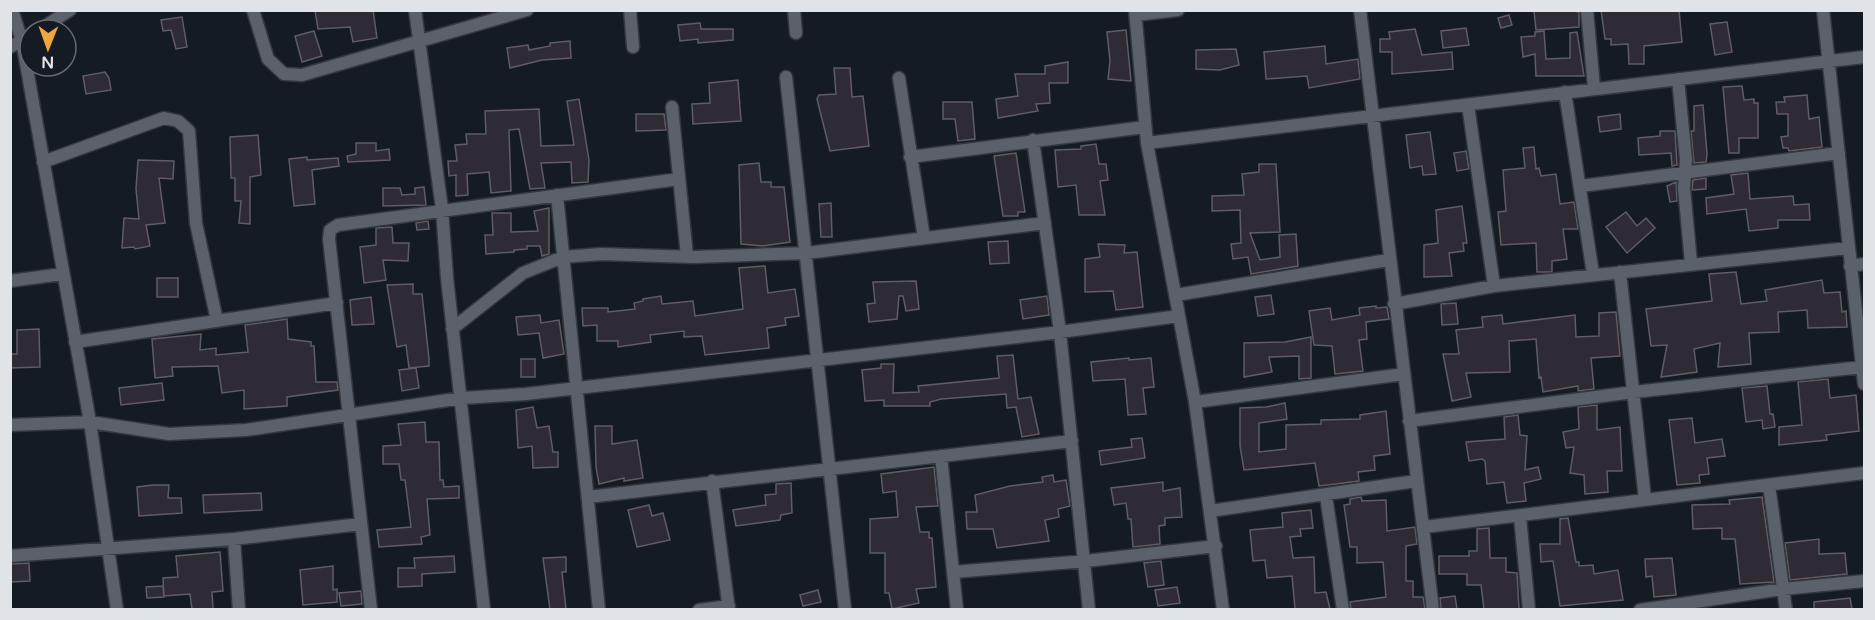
<svg xmlns="http://www.w3.org/2000/svg" width="1875" height="620" viewBox="0 0 1875 620" font-family="'Varela Round',sans-serif">
<style>
.building{fill:#2e2b35;stroke:#5f5c66;stroke-width:1.5}
.lines{fill:none;stroke-linecap:round;stroke-linejoin:round}
.minor-casing{stroke:#34373d;stroke-width:15}
.minor{stroke:#5a616a;stroke-width:12}
</style>
<rect width="100%" height="100%" fill="#151b23"/>
<path class="building" d="M315,10H373L377,38L353,42L350,27L318,29Z
M1567,10L1579,12V27L1536,30L1534,11Z
M1601,10H1679L1682,42L1644,46V64H1629L1628,44L1611,45V39H1605Z
M1509,15L1512,25L1501,28L1498,18Z
M182,17L187,47L176,49L171,30L163,31L161,20Z
M1727,22L1732,52L1715,55L1710,24Z
M700,23L701,29H733V40L698,43V39L680,41L678,25Z
M1466,28L1469,45L1443,48L1441,31Z
M1415,29L1422,55L1452,52L1453,69L1392,74V52H1380V39H1390L1389,32Z
M1126,30L1131,81L1108,79L1110,61L1107,32Z
M314,31L322,56L302,62L295,36Z
M1544,31L1546,59L1570,58V33L1577,32L1584,76H1536L1535,54L1523,57L1521,37L1535,36V32Z
M570,41L571,58L542,60L510,68L507,48L528,45L529,50L550,46V43Z
M1325,46L1326,64L1358,59L1360,79L1309,88L1307,76L1266,79L1264,52Z
M1236,49L1239,65L1220,70L1196,69V50Z
M1068,62V83H1049L1050,103L1036,104L1038,111L998,118L996,99L1018,96L1015,74H1045V66Z
M834,68H850L852,97L863,96L869,146L830,151L817,99L819,95L836,94Z
M105,72L109,78L111,90L86,94L83,76Z
M738,80L741,121L693,124L692,104L710,103L709,83Z
M1742,86L1744,100L1754,99V103H1758V138H1739V153H1729L1723,87Z
M1807,95L1809,119L1819,117L1822,147L1789,151L1788,148H1783L1781,137L1788,136V114H1777L1776,102H1785L1784,97Z
M579,99L589,160L588,182L572,183L571,162L541,163L545,188L530,189L519,129L509,130L511,191L491,193L489,172L467,174L468,195L456,196V175L449,176L448,161H457L455,145L467,144L466,134H486L485,111L539,109L541,146L574,145L567,101Z
M943,102H972L975,139L958,141L955,119H943Z
M1703,105L1707,154L1706,162L1694,163L1691,131H1694V106Z
M636,114H664L666,130L636,131Z
M1620,114L1621,129L1600,132L1598,117Z
M1660,131H1675L1677,165L1672,166L1671,153L1639,155L1638,138L1660,136Z
M1430,132L1436,174L1423,175L1422,166L1410,168L1406,135Z
M258,135L261,175L250,177V224L239,223L241,201H235V178H231L230,137Z
M356,143H376V151L389,149L390,160L348,162L347,156L356,154Z
M1096,144L1099,164H1106L1108,180L1100,181L1105,215H1079L1076,185L1058,187L1055,150L1081,149V146Z
M1534,147L1536,169L1539,168L1541,176L1556,174L1560,204L1574,202L1578,229H1563L1567,259L1552,261V272H1537L1536,243L1501,245L1498,212L1506,211L1503,170L1525,168L1523,148Z
M1466,151L1469,169L1457,171L1454,153Z
M1016,153L1025,212H1018V216H1003L994,156Z
M307,157V160L338,158L339,166L312,170L315,204L294,206L289,159Z
M138,160L174,161L173,179L159,178L165,223L146,225L150,246L135,249L134,247L122,248L124,218L139,219L136,189Z
M759,163L761,182H771V187H784L790,242L763,246L741,244L739,165Z
M1259,164H1276L1280,232L1250,233L1260,260L1280,257L1279,235L1296,234L1298,266L1251,274L1248,257L1233,259L1231,244L1241,243L1240,210L1212,211V196L1244,195L1242,174L1259,172Z
M1748,173L1750,199L1793,196L1794,205L1809,204L1810,220H1778V228L1749,231L1746,209L1707,214L1706,198L1734,194L1731,175Z
M1706,178V189L1692,190L1693,180Z
M1676,182L1677,201L1670,202L1667,186Z
M424,187L426,205L383,206V188H400L402,195L415,194V188Z
M831,203L832,237H821L819,204Z
M1462,206L1467,243H1463L1464,251L1449,253L1452,276L1424,277V245L1438,243L1436,210Z
M549,208V254L542,256L540,246H527V249L514,250V252L486,254L485,235H493L492,213H511V232L538,231L534,211Z
M1626,212L1637,226L1646,218L1655,228L1627,253L1606,227Z
M428,221L429,229L417,230L416,223Z
M392,227L393,243H409L408,261L383,260L386,280L364,283L360,247L376,245V228Z
M1008,241L1009,263L990,264L988,242Z
M1098,244L1125,245L1124,253L1137,252L1143,307L1116,310L1113,291L1085,292V259L1100,257Z
M765,266L768,293L795,289L799,316L785,318L786,325L767,328L769,348L705,355L702,336L684,337V331L650,335L651,342L618,347V341H597V325L583,326L582,308H608V312L635,309L634,303L643,301V299L661,296L662,304L693,301L695,316L743,309L739,268Z
M1736,272L1741,304L1767,301L1765,290L1822,280L1824,293L1840,292L1842,312L1846,311L1847,327L1808,328L1807,310L1778,312L1779,332L1749,333L1751,364L1718,367L1720,343L1694,349L1697,372L1661,377L1667,345L1651,346L1646,309L1712,301L1709,274Z
M157,278H178V297H157Z
M916,281L919,309L906,311L903,296H899L897,319L869,322L867,304L875,303L873,282Z
M413,284V294H422L429,359V366L409,368L406,345L397,347L387,285Z
M1271,295L1274,314L1258,316L1255,297Z
M1047,296L1049,315L1023,319L1020,300Z
M371,297L374,324L352,325L350,300Z
M1456,303L1458,324L1442,325L1441,304Z
M1376,306V308L1387,307L1389,319L1366,322L1367,339L1359,340L1363,371L1335,374L1332,346L1314,345L1309,311L1330,308L1332,320L1360,315L1359,308Z
M1616,312L1620,356L1591,358L1594,389L1578,391V386L1543,392L1541,377L1539,378L1536,339L1509,341L1510,372L1466,373L1471,397L1452,401L1443,354H1459L1456,330L1483,327L1482,317L1502,315L1503,324L1575,315L1576,337L1599,336V313Z
M540,315L541,323L559,320L564,354L543,358L539,333L518,335L516,317Z
M287,319L288,339L311,342V346H314L316,382H337L338,390L287,397V406L244,409V390L222,393L218,366L172,367L173,376L155,378L152,339L201,334L200,350L216,348V355L248,352L245,325Z
M39,329L40,367L10,368V354H17V330Z
M1311,337V378L1299,379V356L1269,357L1272,372L1244,377V343L1285,342Z
M1013,355L1018,399L1031,397L1039,434L1022,437L1016,407L1007,408L1006,394L941,399L930,402V406H884V400L865,401L862,370L881,368V364H894L893,393L919,392L918,386L999,378L997,356Z
M1129,358V360L1151,358L1154,387L1143,388L1146,414L1128,415L1125,379L1093,381L1091,362Z
M521,359H535V377H521Z
M416,368L419,388L402,391L399,370Z
M1828,379L1830,398L1856,395L1859,431L1826,435L1827,440L1779,445V427L1802,425L1798,382Z
M162,383L164,400L121,405L119,388Z
M1767,386L1770,414H1773L1775,427L1763,429L1762,420L1746,422L1742,388Z
M1285,403L1287,419L1259,423V452L1286,449V425L1321,424V420L1360,419V415L1386,411L1390,454L1374,456L1375,470L1358,472L1359,481L1319,486L1315,463L1244,470L1240,446V408L1266,407Z
M1597,405V430L1620,427L1622,471H1607L1608,492L1585,494L1584,475L1570,473L1574,447L1566,448L1563,432L1579,429L1578,407Z
M533,407L537,428L549,426L553,452H558V467L533,468L532,446L518,448L516,410Z
M1518,415L1520,435L1527,436L1525,470L1538,467L1541,479L1524,483L1526,501L1507,503L1504,482L1487,484L1485,461L1482,459L1469,461L1466,442L1505,439L1504,417Z
M1692,418L1695,443L1722,439L1725,456L1707,458L1709,474L1699,475L1700,483L1677,485L1669,420Z
M425,422L426,442H439L440,480H443L444,487L459,486V498L427,499L430,535L421,537L422,544L379,547L377,530L411,527L405,480H401L399,464H383V446L401,445L398,424Z
M595,426H612V444L637,440L643,478L624,481V478L599,484L596,467Z
M1142,438L1145,458L1101,465L1099,451L1132,447L1131,439Z
M934,467L938,506L916,507L920,532H929V538H932L936,587L916,589L919,603L892,609L889,593H885V553H870V519L898,517L896,491L883,493L881,474Z
M1053,475L1054,482L1066,480L1070,506L1058,509L1059,517L1045,520L1049,541L997,548L993,529H967L966,512H977L975,495L1010,486L1043,482L1042,477Z
M1163,482V491L1180,488L1182,517L1165,518V525L1159,526L1160,544L1133,547L1131,519H1128L1126,503L1114,505L1111,488Z
M791,483L792,513L781,515L780,520L736,526L733,510L766,505L765,495L776,494V484Z
M153,485H169L168,498H181L182,513L139,516L137,487Z
M261,493L262,510L204,513L203,495Z
M1361,497L1362,501L1386,500L1387,531L1415,527L1417,544L1406,546V581H1413V597H1423L1425,609H1351L1350,602L1386,597L1383,562L1357,563V547H1350L1344,505L1350,504V499Z
M1762,497L1774,582L1740,584L1735,539H1722V528L1693,529L1692,505L1730,504L1729,500Z
M649,505L652,516L663,513L670,540L637,547L628,510Z
M1311,510L1313,528L1300,529L1301,536L1290,537L1293,558L1314,557L1315,593L1326,592L1330,609H1295L1292,576L1267,578L1265,560L1253,561L1250,530L1283,527L1282,513Z
M1568,518L1576,562H1579V566L1593,565L1594,574L1618,570L1623,600L1560,606L1553,561L1541,562L1540,544H1560V519Z
M1489,528L1490,558H1506V572L1517,573L1519,609H1484L1481,585H1467V574H1439V556H1469V551H1477V529Z
M1819,539V554L1845,553L1847,574L1790,580L1785,543Z
M220,552L223,591L212,592L213,609H192L190,594L164,596L163,578L178,577L176,556Z
M454,556L455,572L422,574V586L398,587V568H415L414,558Z
M566,557V572H562L566,609H550L543,558Z
M1672,558L1676,595L1654,597L1652,576L1646,577L1645,559Z
M1161,561L1164,585L1148,587L1144,563Z
M29,563L30,581L10,582V564Z
M333,566V590L337,589V602L303,605L300,570Z
M163,586L164,597L147,598L146,587Z
M1177,587L1180,603L1158,606L1155,590Z
M818,590L821,602L803,606L800,595Z
M361,591L362,604L341,606L339,593Z
M1455,596L1457,609H1441L1440,598Z
M1850,598L1852,609H1814V602Z"/>
<g class="lines">
<g class="minor-casing">
<path id="minor" d="M12,10L22,41L90,422L117,610
M253,10L268,59L284,74L302,75L527,10
M415,10L442,209L447,278L484,610
M630,10L633,47
M794,10L796,33
M1135,10L1147,143L1195,402L1223,610
M1360,10L1433,610
M1587,10L1594,88
M1823,10L1864,384
M1136,15L1178,10
M39,30L70,10
M10,47L30,36
M786,77L845,610
M899,78L924,238
M1678,79L1686,160L1684,188L1691,263
M1565,92L1593,274
M1468,105L1494,286
M672,107L687,256
M1033,140L1060,332L1089,610
M1147,143L1864,57
M910,157L1145,127
M43,162L164,118L178,121L189,131L196,223L217,321
M1581,186L1839,153
M557,195L599,610
M1850,266L1864,264
M1620,272L1645,499
M10,281L62,274
M1176,295L1388,260
M1394,304L1494,286L1848,248
M452,329L523,273L563,257L601,254L694,257L807,253L1045,223
M75,342L337,303
M1195,402L1404,374
M1409,421L1634,392L1862,367
M10,425L90,422L169,434L246,430L462,398L526,394L1060,332L1179,316
M941,456L957,610
M712,481L729,610
M1769,485L1786,610
M1326,496L1343,610
M588,497L1072,441
M1210,511L1416,481
M1520,517L1529,610
M1424,527L1864,473
M234,539L239,610
M10,556L234,539L360,524
M953,572L1086,561L1216,546
M371,610L329,239L330,230L338,225L679,179
M699,610L729,606
M1640,610L1783,589L1864,581"/>
</g>
<use href="#minor" class="minor"/>
</g>
<rect width="1875" height="620" fill="none" stroke="#e0e4e9" stroke-width="24"/>
<g transform="translate(48 48) rotate(181)"><circle r="28" fill="#151b23" stroke="#666b72" stroke-width="1.5"/>
<path d="M0-4.5L10 22L0 15L-10 22Z" fill="#f0a63f"/>
<text y="-9" font-size="16" font-weight="bold" text-anchor="middle" fill="#e0e4e9">N</text>
</g>
</svg>
